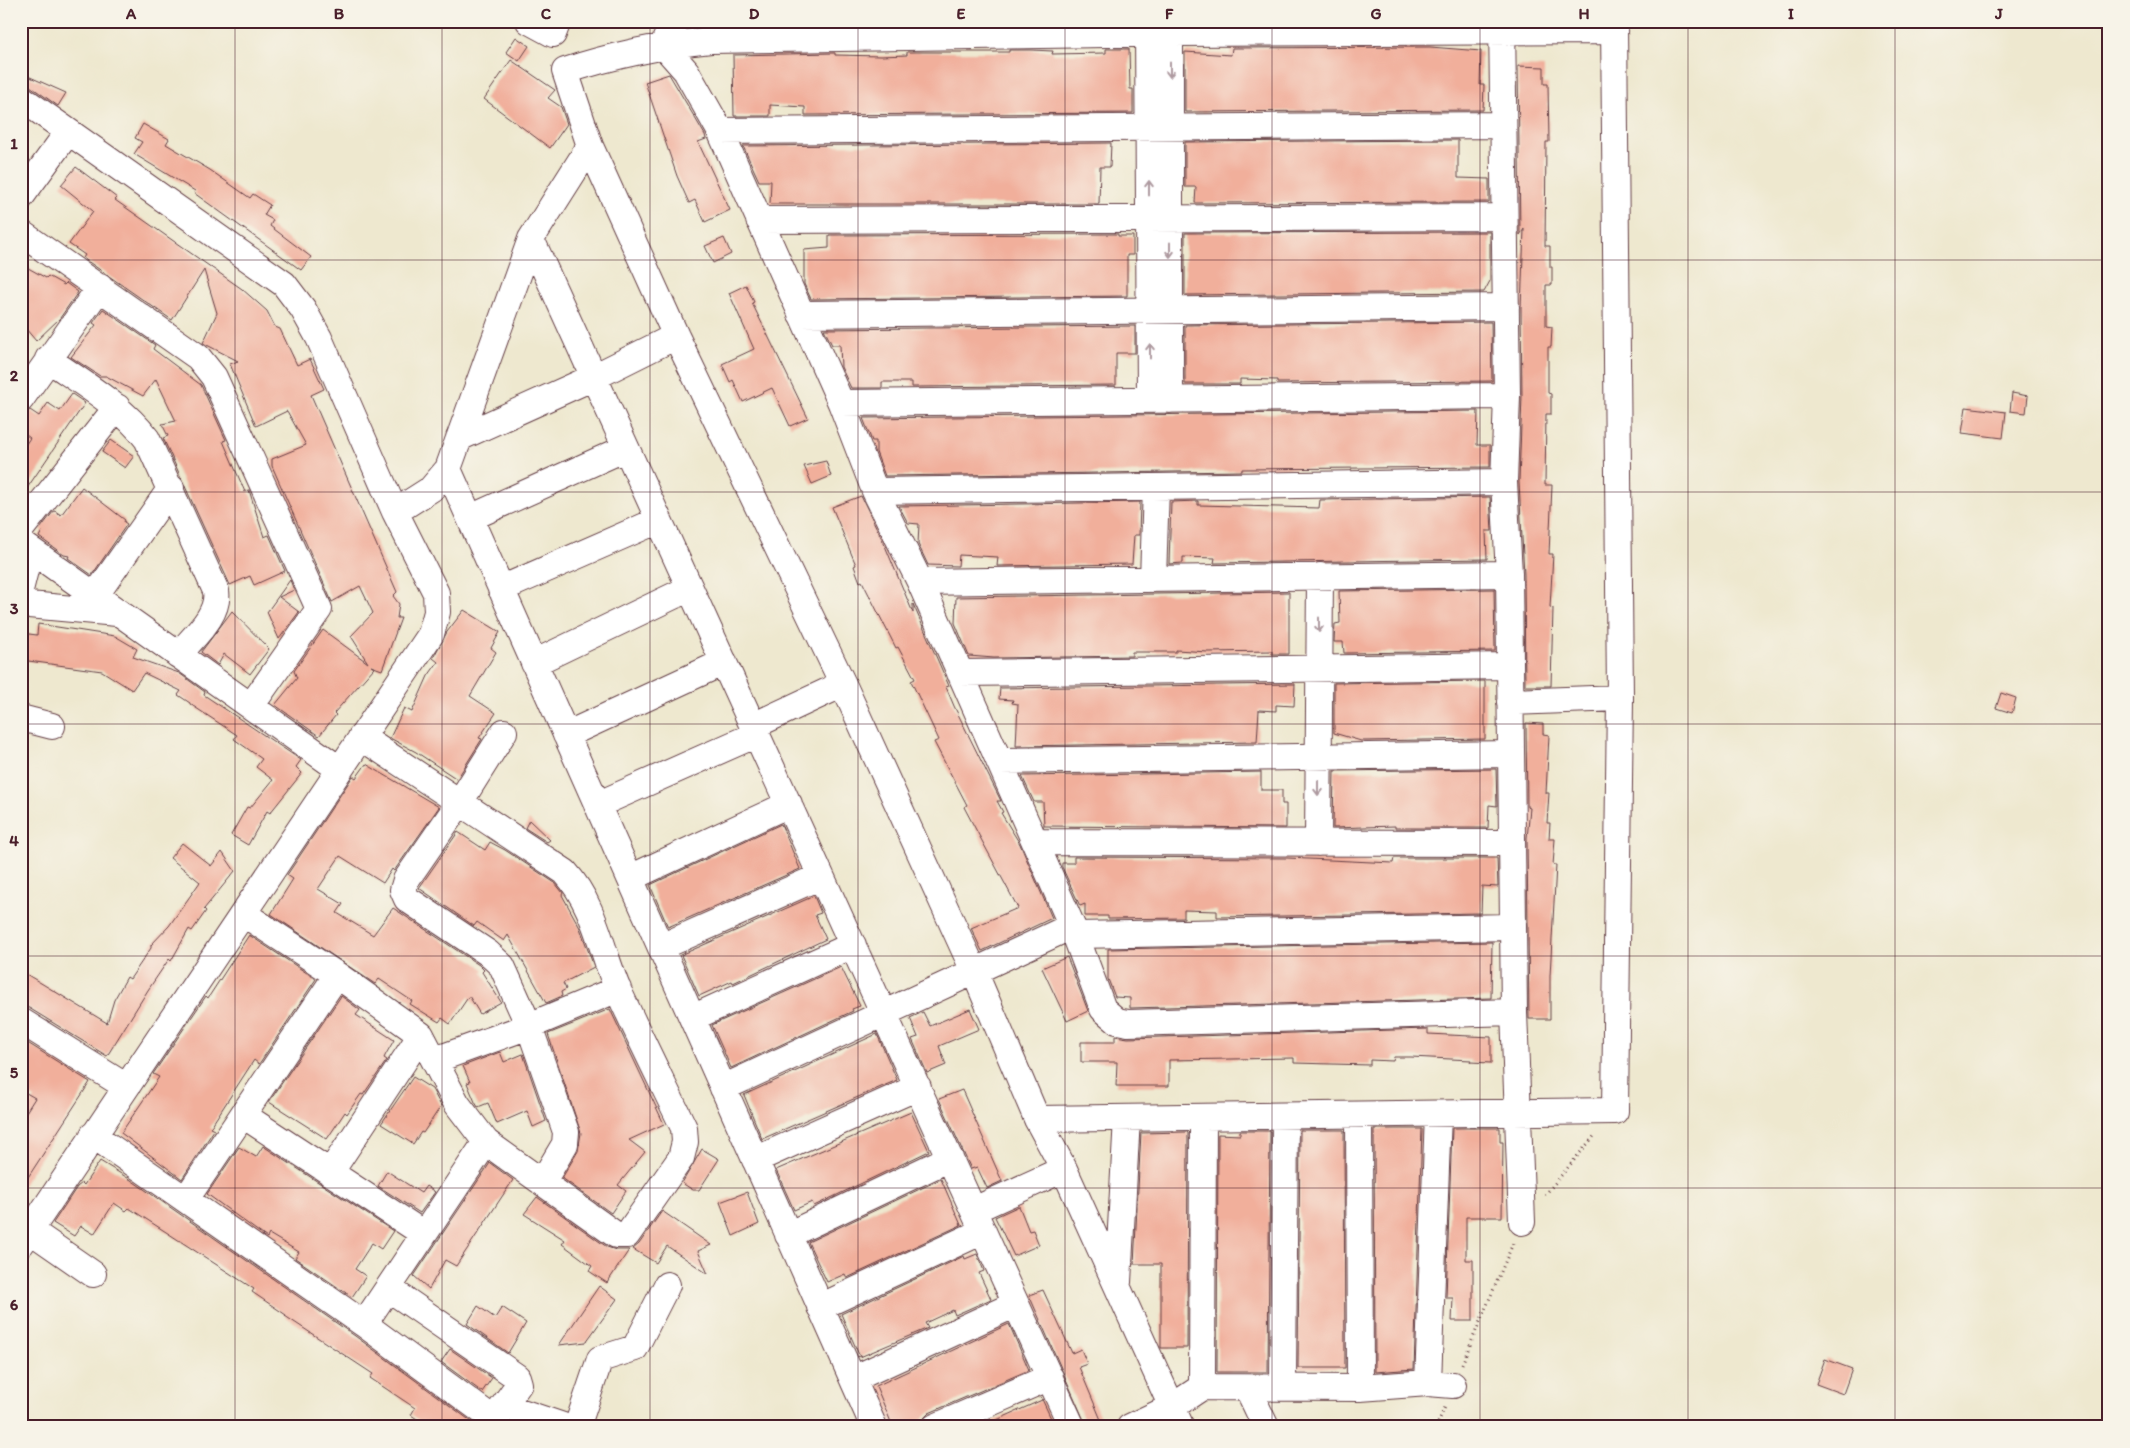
<svg xmlns="http://www.w3.org/2000/svg" width="2130" height="1448" viewBox="0 0 2130 1448" font-family="Itim,sans-serif">
<style>
.building{fill:#f1af9b}
.lines{fill:none;stroke-linecap:round;stroke-linejoin:round}
.minor-casing{stroke:#633d44;stroke-width:28}
.path{stroke:#633d44;stroke-width:3;stroke-dasharray:1 4;stroke-linecap:butt}
.minor{stroke:#fff;stroke-width:26}
.oneway{stroke:#ae9aa0}
.grid{fill:none;stroke:#4a1f2b;stroke-width:1;stroke-opacity:0.55}
.neatline{fill:none;stroke:#4a1f2b;stroke-width:2}
.grid-label{font-size:16px;text-anchor:middle;font-weight:bold;fill:#4a1f2b}
</style>
<rect width="100%" height="100%" fill="#f7f3e8"/>
<filter id="ink" filterUnits="userSpaceOnUse"><feTurbulence type="fractalNoise" baseFrequency=".02" numOctaves="2"/><feDisplacementMap in="SourceGraphic" scale="10" xChannelSelector="R" yChannelSelector="G"/><feConvolveMatrix kernelMatrix="1 2 1 2 8 2 1 2 1" color-interpolation-filters="sRGB"/></filter>
<filter id="wash" filterUnits="userSpaceOnUse"><feTurbulence type="fractalNoise" baseFrequency=".0096" numOctaves="4" result="noise"/><feDisplacementMap in="SourceGraphic" scale="20" xChannelSelector="R" yChannelSelector="G"/><feGaussianBlur stdDeviation="1.12" result="paint"/><feColorMatrix in="noise" values="0 0 0 0 0 0 0 0 0 0 0 0 0 0 0 0 0 1.4 0 .05"/><feComposite in="paint" operator="in"/></filter>
<g filter="url(#wash)">
<rect width="100%" height="100%" fill="#eee8cf"/>
<g id="blocks">
<path class="building" d="M733,21H838V23L733,25Z
M516,37L529,46L519,61L506,52Z
M1430,47L1481,51L1480,85H1484L1483,110L1185,112V52L1231,55L1232,48Z
M1106,49H1129L1130,89H1133V113L805,115V107L770,105V116H734L733,55L835,53V55L881,56L907,55V52H1009V50H1031L1053,51L1052,54L1106,53Z
M511,60L555,90L548,98L561,107L567,124L550,148L484,99Z
M1518,66L1544,67V84H1548L1549,142H1546L1545,246H1550V267H1552V285H1546V326L1552,327L1551,347H1548V393L1551,394V414H1546L1545,485H1552L1549,554H1553L1550,607L1553,608L1551,686H1525L1524,574L1519,482L1522,396L1521,308L1524,229L1520,235Z
M21,73L66,93L58,106L30,86L21,83Z
M669,74L705,135L706,139L698,142L730,210L705,222L695,200L689,203L677,176L645,82Z
M143,124L169,139L166,144L210,170L250,198L253,194L270,205L264,215L273,220L270,226L311,257L301,270L194,193L195,191L134,154L142,142L135,138Z
M1458,140V178L1489,179V202L1195,203L1196,187H1185V142Z
M1111,143L1110,167H1100L1099,204H770L771,181H759L743,146Z
M76,167L117,198L115,200L242,289L267,311L275,327L280,329L297,365L310,359L324,389L311,395L397,592L393,596L399,604L397,618H401L382,670L371,666L374,668L334,713L336,715L319,736L275,705L297,678L294,671L323,630L368,663L351,636L373,613L360,586L332,602L272,466V459L306,445L287,411L256,426L230,364L238,361L203,343L217,313L204,270L172,320L83,258L85,255L69,244L93,211L61,185Z
M1490,232V281L1484,292L1185,295V233Z
M1118,234V236H1133V255H1127V296L811,299L804,284V250L829,248V235Z
M724,238L731,254L713,263L705,246Z
M21,264L46,278L48,276L64,285L66,283L78,292L60,318L36,341L21,323Z
M746,285L754,302L752,303L808,418L790,426L772,388L743,402L733,380L730,382L722,364L754,349L729,293Z
M103,309L155,345L153,349L201,385L226,440L223,441L245,492L249,490L264,537L269,535L285,571L254,585L250,576L230,585L163,438L168,436L162,424L176,421L156,379L143,396L106,376H100L71,357L96,325L93,323Z
M1491,322L1492,381L1277,383V380L1240,379V384H1185V325Z
M1135,326V353H1116V385L912,387V382H882V388H851L841,367L840,345H832L824,329Z
M2012,393L2028,396L2026,413L2010,411Z
M72,394L85,403L21,497V451L30,438L21,431V414L30,410L39,416L48,403L60,411Z
M1966,407L2006,412L2003,438L1962,433Z
M1478,411L1477,445H1490V467L1242,469V471L885,476L876,452V441H872L863,418Z
M111,440L134,456L125,468L102,452Z
M826,461L831,476L812,484L804,466Z
M82,487L125,520L124,522L127,524L92,575L68,558L69,556L64,555L39,537L42,531L40,529L53,512L55,511L61,515Z
M861,496L883,541L913,613V604L949,686L946,687L954,706L1001,801H997L1003,812L1001,813L1020,844L1052,918L982,951L971,928L1018,908L974,826L964,807L967,805L934,742L939,740L911,681L915,679L898,647L896,648L862,581L860,582L854,566L856,565L832,507Z
M1490,497L1492,531H1486L1487,559L1214,563L1215,558L1183,557V563L1169,564L1171,502L1198,501V505L1319,508L1320,500Z
M1140,502L1139,535H1134L1132,564L997,566L998,557L959,555L958,566L928,565L918,544L919,524L908,523L899,506Z
M290,580L294,590L279,597L299,612L279,639L267,612Z
M1494,589L1495,651L1344,653L1343,642H1334L1335,624L1340,623L1339,591Z
M1289,592V654H1272V651L1208,652L1176,650V652H1132V656L994,658L969,656L955,623L956,597Z
M464,610L500,632L491,648L496,652L470,696L496,713L479,738L482,739L457,779L416,752L390,738L404,708L412,712L428,676L438,662L433,658L447,632Z
M232,611L269,649L250,674L224,654L218,665L201,652Z
M38,624L115,636L137,649L133,657L179,673L205,692L204,695L301,760L296,767L302,773L270,813L267,811L248,845L231,835L247,807L250,808L273,780L256,767L262,759L234,739L237,735L190,704V703L178,695L181,691L144,673L132,690L102,671L21,660V633L37,635Z
M1485,681V739L1361,741L1334,733V683Z
M1295,684L1294,706L1276,705V711L1259,710L1257,742L1016,746L1018,704L1012,703L1013,700L999,699L1000,688Z
M2001,693L2016,698L2012,713L1996,708Z
M1526,723L1543,724V734L1549,735L1546,793H1549L1547,823H1550L1549,839H1555L1553,865H1556L1550,976V1019H1529L1527,838L1530,808L1527,807Z
M366,764L439,807L394,871L392,869L383,883L340,856L318,889L343,904L337,913L373,935L393,908L479,965L484,970L482,972L501,1002L480,1014L469,996L450,1024L442,1018L439,1022L410,1004L412,1001L379,979L375,984L271,914L293,879L287,875L353,776L356,778Z
M1496,769L1497,806L1489,805L1488,828H1395V826L1333,828L1334,771Z
M1261,772V790H1282V804H1286V828L1044,826L1043,802H1034L1022,776Z
M529,820L550,840L547,842L525,828Z
M781,824L800,869L668,927L650,885Z
M458,832L485,850L490,842L505,850L555,883L563,893L562,895L580,928L594,967L563,983L566,989L561,992L562,996L546,1003L508,935L504,941L477,922L474,926L419,888Z
M182,843L211,866L222,852L235,871L204,909L206,911L192,931L189,929L171,961L169,959L148,990L107,1056L29,1008L21,1006V971L107,1023L114,1000L127,977L130,979L151,948V945L169,926L200,882L170,858Z
M1074,857L1287,858L1393,863L1394,858H1497L1498,887L1482,886L1481,913L1217,917V911L1184,910V918L1108,919V916H1085V904L1080,906L1062,867V863H1074Z
M814,896L821,913L815,915L826,939L733,983L732,981L699,996L681,955Z
M249,935L316,979L259,1064L254,1060L210,1128L214,1130L182,1179L121,1133L159,1077L153,1074L206,996L208,998Z
M1492,942L1491,998L1130,1008V998L1115,997L1108,979V949Z
M1067,957L1088,1011L1067,1021L1042,968Z
M841,967L860,1006L852,1009L853,1011L731,1068L712,1025Z
M341,996L360,1010L356,1015L394,1040L386,1054L384,1058L387,1060L363,1095L361,1094L347,1114L345,1112L327,1139L269,1102Z
M610,1009L664,1124L629,1140L645,1152L618,1185L626,1191L611,1213L562,1178L578,1151L581,1133L548,1034Z
M970,1009L979,1029L939,1046L946,1065L927,1073L912,1039L918,1037L910,1018L923,1012L930,1026Z
M1428,1029V1034L1491,1037V1063L1470,1062L1471,1060L1411,1057H1394L1393,1061L1370,1060V1065L1294,1063V1058L1169,1060V1086H1116L1117,1062H1081V1042H1115V1036L1128,1038Z
M877,1034L897,1080L762,1139L744,1095Z
M26,1042L90,1082L21,1188V1120L35,1098L21,1090V1049Z
M500,1052L504,1062L523,1054L546,1121L533,1127L527,1111L497,1124L488,1103L478,1107L475,1102L467,1083L470,1082L463,1066Z
M413,1077L432,1089L441,1106L423,1133L421,1132L413,1144L381,1124Z
M962,1090L1002,1181L987,1188L977,1167L971,1169L939,1099Z
M911,1112L929,1151L814,1206L812,1202L794,1210L776,1170Z
M1452,1128H1500V1142H1503L1502,1217H1466V1260H1473V1321H1452L1453,1298H1446Z
M1374,1129H1422L1414,1369L1375,1372Z
M1300,1130H1344L1345,1368H1298Z
M1240,1131H1270L1268,1372H1217L1218,1134L1240,1135Z
M1186,1132L1188,1133L1187,1348H1161V1264H1134L1141,1133Z
M263,1146L393,1231L381,1249L372,1243L355,1269L366,1276L352,1297L295,1258L299,1252L269,1234L267,1238L207,1194L239,1147L256,1157Z
M702,1149L719,1159L699,1190H693L682,1183Z
M100,1161L131,1180L355,1336L479,1427H429L411,1415L415,1408L370,1378L373,1374L285,1316L286,1315L252,1292L254,1289L129,1208L126,1211L114,1203L94,1234L81,1226L74,1236L53,1223L77,1187L82,1183L84,1185Z
M490,1163L513,1180L456,1266L445,1260L429,1289L414,1276Z
M387,1171L421,1193L426,1186L435,1192L420,1213L378,1186Z
M941,1179L961,1225L847,1278L845,1274L827,1282L808,1242Z
M747,1192L759,1224L733,1236L720,1202Z
M537,1197L607,1247L616,1250H629L607,1283L589,1271L592,1266L562,1244L565,1240L524,1214Z
M1019,1206L1029,1231L1033,1230L1039,1245L1014,1256L995,1217Z
M662,1211L711,1245L698,1251L708,1274L667,1246L656,1263L633,1249L639,1244Z
M977,1254L984,1271L979,1273L991,1299L955,1315L953,1310L925,1323L928,1328L860,1357L841,1314L964,1256L965,1259Z
M599,1286L617,1299L586,1342L559,1345Z
M1043,1290L1072,1353L1081,1349L1087,1364L1079,1367L1104,1427H1087L1029,1295Z
M478,1306L495,1318L502,1307L526,1323L508,1353L467,1324Z
M1009,1324L1029,1370L929,1413L923,1419L904,1427H893L876,1386Z
M450,1349L492,1378L482,1392L441,1362Z
M1825,1359L1852,1369L1843,1394L1816,1384Z
M1041,1397L1055,1427H981L1042,1400Z"/>
</g>
</g>
<g filter="url(#ink)">
<use href="#blocks" fill-opacity="0" stroke="#633d44" stroke-width="1"/>
<g class="lines">
<g class="minor-casing">
<path id="minor" d="M529,21L553,34L558,21
M674,21L663,45L686,71L720,131L841,403L875,491L920,582L1072,926L1103,1009L1117,1021L1128,1023L1514,1012
M1148,21L1150,400
M1502,21L1507,396L1504,482L1509,574L1514,1012L1522,1222
M21,98L284,284L303,309L319,338L395,512L436,593L437,612L431,634L21,1244
M720,131L1503,125
M21,197L68,132
M759,220L1504,217
M21,233L198,357L214,377L319,609L251,706
M531,239L1072,1427
M801,314L1506,307
M48,359C82,383 121,405 147,439L216,591C220,615 193,637 178,655
M21,399L100,287
M1170,400V21
M841,403L1507,396
M459,438L594,377L676,336
M448,469L874,1427
M875,491L1504,482
M395,512L431,489L448,469L531,239L590,146
M470,518L626,448
M21,529L117,407
M21,543L339,769
M1153,579L1156,487
M920,582L1509,574
M21,586L30,550
M501,589L659,520
M95,596L171,488
M21,598L29,605L117,613
M534,663L690,588
M960,673L1510,666
M1510,702L1620,698
M21,718L52,726
M753,726L843,684
M504,732L460,802L406,880L403,890L407,899L488,953L502,966L529,1026L566,1132L565,1144L543,1181
M566,735L724,662
M999,761L1511,754
M597,805L757,734
M1035,842L1512,843
M1318,843L1320,576
M630,878L789,804
M244,914L337,975L421,1035L457,1104L486,1142L616,1235H627L681,1158L685,1142L684,1128C662,1082 639,1036 618,990C601,950 595,905 565,872L361,737
M1076,935L1513,927
M661,947L821,876
M692,1018L853,945
M21,1021L125,1086
M435,1060L529,1026L618,989
M723,1088L1072,926
M243,1115L424,1234
M1359,1115L1360,1388
M1037,1119L1615,1111L1620,698L1614,21
M93,1135L364,1324L485,1413L491,1416L497,1415L519,1384L517,1377L388,1288
M755,1160L918,1087
M330,1173L421,1035
M186,1199L337,975
M974,1210L1064,1169
M21,1224L93,1274
M788,1235L950,1158
M1118,1282L1127,1118
M820,1307L983,1231
M364,1324L486,1142
M853,1379L1016,1304
M1428,1383L1438,1114
M1202,1387L1203,1117
M1283,1387L1285,1116
M1248,1389L1266,1427
M504,1406L566,1427
M577,1427L600,1359L635,1348L667,1285
M935,1427L1050,1377
M1130,1427L1172,1407L1202,1387L1360,1388L1428,1383L1453,1385
M1181,1427L1064,1169L1037,1119L974,971L843,684L676,336L590,146L565,71C614,55 661,45 711,40L1170,33L1614,31"/>
</g>
<path class="path" d="M1545,1195L1595,1135
M1462,1364L1514,1241
M1436,1427L1445,1407"/>
<use href="#minor" class="minor"/>
</g>
<defs><path id="oneway-shaft" d="M-6 0H5M1.5-3L5.5 0L1.5 3" fill="none" stroke-width="1.6" stroke-linecap="round" stroke-linejoin="round" transform="scale(1.25)"/></defs>
<g class="oneway">
<use href="#oneway-shaft" transform="translate(1170 70) rotate(90)"/>
<use href="#oneway-shaft" transform="translate(1149 188) rotate(-90)"/>
<use href="#oneway-shaft" transform="translate(1170 250) rotate(90)"/>
<use href="#oneway-shaft" transform="translate(1150 351) rotate(-90)"/>
<use href="#oneway-shaft" transform="translate(1319 625) rotate(90)"/>
<use href="#oneway-shaft" transform="translate(1318 788) rotate(90)"/>
</g>
</g>
<path class="grid" d="M235,21V1427M442,21V1427M650,21V1427M858,21V1427M1065,21V1427M1272,21V1427M1480,21V1427M1688,21V1427M1895,21V1427M21,260H2109M21,492H2109M21,724H2109M21,956H2109M21,1188H2109"/>
<rect width="2130" height="1448" fill="none" stroke="#f7f3e8" stroke-width="55"/>
<rect x="28" y="28" width="2074" height="1392" class="neatline"/>
<g class="grid-label">
<text x="131" y="19">A</text>
<text x="339" y="19">B</text>
<text x="546" y="19">C</text>
<text x="754" y="19">D</text>
<text x="961" y="19">E</text>
<text x="1169" y="19">F</text>
<text x="1376" y="19">G</text>
<text x="1584" y="19">H</text>
<text x="1791" y="19">I</text>
<text x="1999" y="19">J</text>
<text x="14" y="149">1</text>
<text x="14" y="381">2</text>
<text x="14" y="614">3</text>
<text x="14" y="846">4</text>
<text x="14" y="1078">5</text>
<text x="14" y="1310">6</text>
</g>
</svg>
